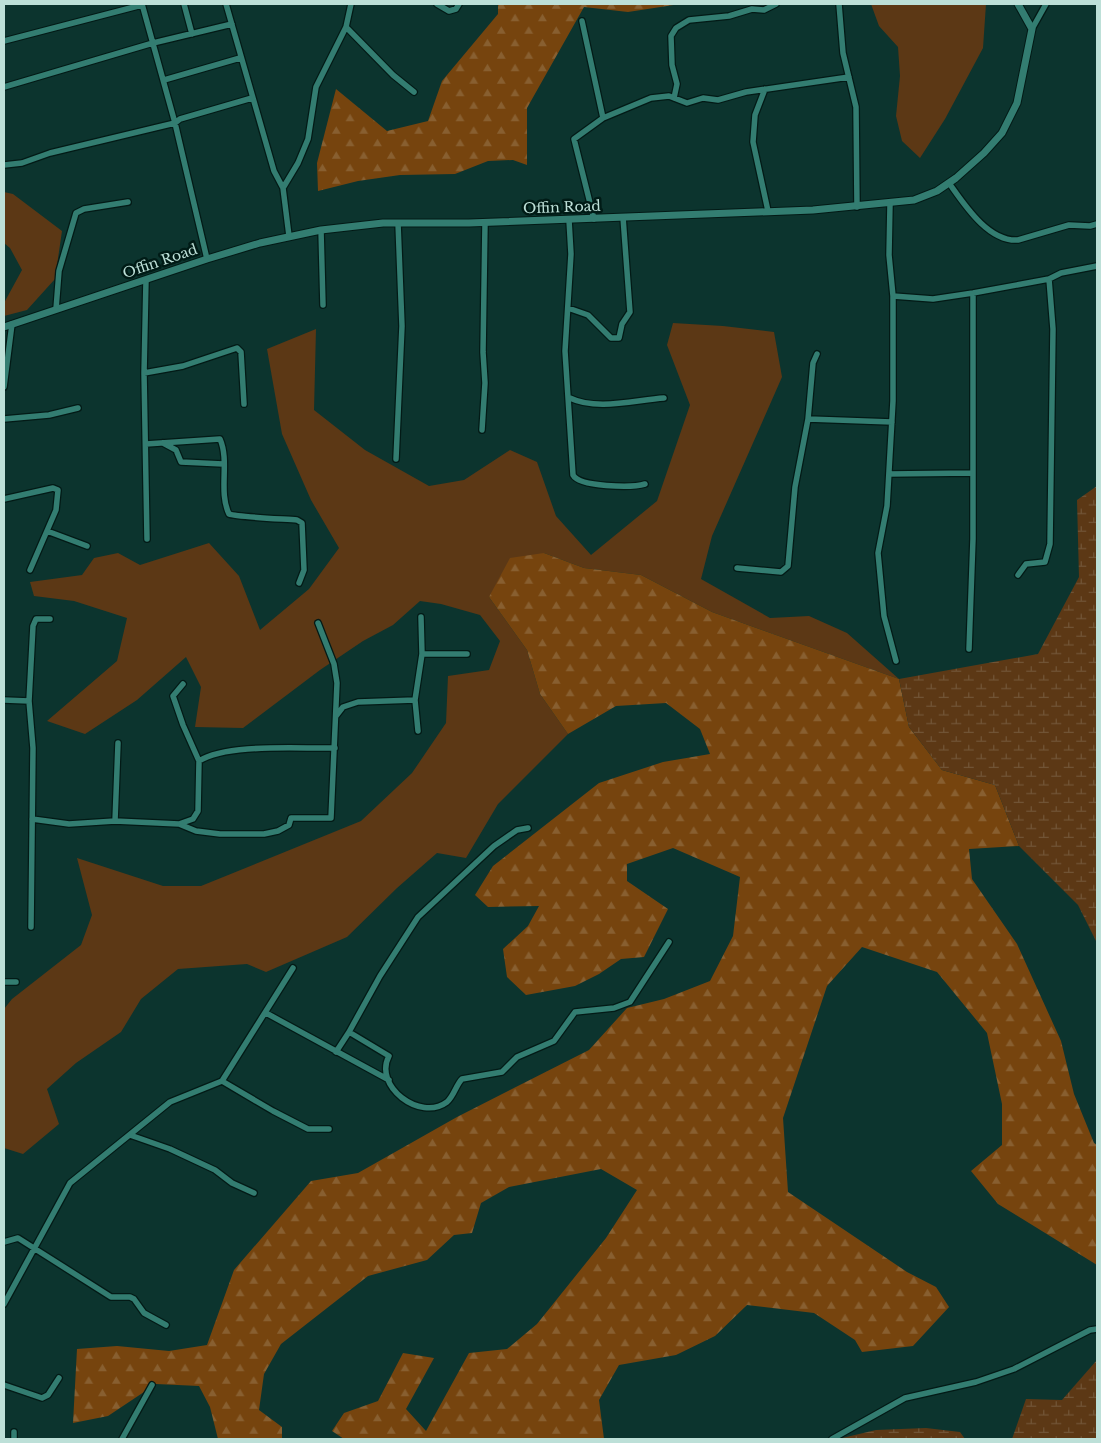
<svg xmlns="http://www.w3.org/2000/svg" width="1101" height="1443" viewBox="0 0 1101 1443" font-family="'Libre Baskerville',serif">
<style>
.green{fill:#5c3815}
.forest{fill:url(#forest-firs)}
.wetland{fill:url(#wetland-marsh)}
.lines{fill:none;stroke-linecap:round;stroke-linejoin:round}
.minor-casing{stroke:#031a16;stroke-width:8}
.tertiary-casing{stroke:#031a16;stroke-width:9}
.minor{stroke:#337d71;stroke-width:5.5}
.tertiary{stroke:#337d71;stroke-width:7}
.labels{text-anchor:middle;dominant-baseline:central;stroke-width:5;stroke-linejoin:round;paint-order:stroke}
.street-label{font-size:14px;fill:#bde0d8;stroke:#001b16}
</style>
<defs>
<pattern id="forest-firs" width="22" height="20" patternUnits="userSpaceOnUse" patternTransform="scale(1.25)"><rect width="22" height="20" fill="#76440e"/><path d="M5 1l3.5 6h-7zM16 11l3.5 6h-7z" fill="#885f30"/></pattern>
<pattern id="wetland-marsh" width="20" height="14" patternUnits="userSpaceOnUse" patternTransform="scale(1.25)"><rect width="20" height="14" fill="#5c3815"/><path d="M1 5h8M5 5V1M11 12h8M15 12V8" fill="none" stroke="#715436"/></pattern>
</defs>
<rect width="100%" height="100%" fill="#0c342e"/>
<path class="green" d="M871,4H986L983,48L945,119L920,158L902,141L896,116L900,76L898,47L879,26Z
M4,192L13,194L62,231L55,279L27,310L4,316V303L22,270L10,248L4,243Z
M673,323L723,326L774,332L782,377L712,536L701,579L770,618L809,616L847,633L899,679L712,612L641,575L584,568L544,553L489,597L527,650L540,694L568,734L498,804L466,858L437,853L397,888L347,937L266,972L247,964L178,969L141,999L121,1032L76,1063L47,1089L59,1124L23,1154L4,1148V1009L12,999L81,945L92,915L77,858L163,886H201L361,821L412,773L446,723L448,676L489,670L500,641L480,615L441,604L420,601L393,625L363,641L320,670L243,728L195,727L201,687L186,657L137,700L85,734L47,721L117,661L127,618L74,601L34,596L30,582L82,575L94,558L118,553L140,565L209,543L239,576L260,630L309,589L339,548L311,500L282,434L267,349L316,329L314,410L365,450L429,486L464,480L510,450L537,462L556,516L591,555L657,501L690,405L667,345Z"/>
<path class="forest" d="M498,4H680L628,12L584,7L527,108V165L513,160L488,161L455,174L400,175L358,181L318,191L317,163L336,89L387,131L428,121L442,81L498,14Z
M544,553L584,568L641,575L712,612L899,679L909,727L942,770L995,785L1019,846L969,849L972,879L1017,944L1061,1041L1074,1094L1094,1143L1097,1145V1265L998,1204L971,1171L1002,1145V1104L987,1033L937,972L862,947L827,986L783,1118L788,1192L907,1272L936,1287L949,1307L913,1346L862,1352L855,1340L814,1313L747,1305L715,1336L676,1355L619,1365L599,1400L604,1439H344L332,1431L344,1413L378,1401L403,1353L434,1358L406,1409L426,1431L469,1353L507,1349L537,1324L606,1238L637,1190L601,1169L509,1187L481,1203L472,1233L454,1235L427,1260L368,1276L281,1344L264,1374L259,1410L282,1427V1439H218L210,1407L199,1386L156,1384L108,1416L73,1423L77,1349L117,1346L169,1351L207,1345L234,1270L311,1181L358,1173L457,1117L589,1050L627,1008L664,999L710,981L733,936L740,877L673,848L627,864V881L668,909L644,957L621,959L599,974L575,986L526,995L507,977L503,949L528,926L539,906L488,907L475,895L493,866L599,783L663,762L710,754L700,729L666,703L616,706L568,734L540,694L527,650L489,597L510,558Z"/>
<path class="wetland" d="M1097,486V943L1078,905L1019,846L995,785L942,770L909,727L899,679L1038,654L1079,577L1077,500Z
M1097,1360V1439H1012L1026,1399L1062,1400Z
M926,1428L960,1432L965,1439H838L876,1430Z"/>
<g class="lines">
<g class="minor-casing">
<path id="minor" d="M142,4L175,123L207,259
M184,4L192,34
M226,4L274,171L283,188L289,236
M437,4L449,11L456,9L459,4
M839,4L843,53L856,107L857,207
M582,21L603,118
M346,27L393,75L414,92
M1032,29L1046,4
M4,41L142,5
M164,80L240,58
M4,87L153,43L232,24
M765,89L755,115L753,142L768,211
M674,98L677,84L672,65L671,36L676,28L689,20L729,16L752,9L764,10L776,4
M4,165L22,163L50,153L175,123L180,119L252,98
M949,183C964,204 988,242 1018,240L1069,225L1090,226L1097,224
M283,188L298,163L308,139L316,87L346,27L351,4
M890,204L889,255L893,296V401L887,506L878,553L884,616L896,661
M594,219L574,139L603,118L651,98L669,96L687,103L703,98L718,100L746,92L849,77
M569,220L571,254L565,351L573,475C579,487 632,488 645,484
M321,230L323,305
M146,280L144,373L147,539
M893,296L933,299L973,293L1049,279L1061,273L1097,266
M568,308L588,315L611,338H619L622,324L630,312L623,217
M56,309L59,271L76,213L84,209L128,202
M144,373L183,366L237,348L241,352L244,404
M4,387L12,324
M570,398C597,411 635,400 664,398
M4,419L49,415L78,408
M808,419L892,422
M482,430L485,383L483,352L485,223
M163,443L176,450L181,462L223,464
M146,444L220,439C230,462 218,491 229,514C236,517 285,519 297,520L302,523L304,570L299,583
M396,459L402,326L398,223
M889,474L972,473
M4,499L53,488L58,490L56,510L30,570
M47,531L87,546
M737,568L781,572L788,566L795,487L808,419L813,363L817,354
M1018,575L1026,564L1045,562L1050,544L1053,329L1049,279
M969,649L973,539V293
M422,654H467
M4,700L29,701
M336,716L343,707L358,702L415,700
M418,731L415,700L422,654L421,617
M199,761C228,743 299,749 335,748
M32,819L69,824L115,821L179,824L196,831L220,834H264L278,831L289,825L291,818H331L337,683L334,664L318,623
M115,821L118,743
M179,824L193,819L198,811L199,761L183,725L173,696L183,684
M31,927L33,748L29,701L33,626L36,619H50
M4,982H16
M266,1013L389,1080
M349,1032L380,976L418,917L494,846L517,830L528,828
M336,1052L349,1032L389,1056C373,1086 420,1122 447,1102C454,1096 456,1085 462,1079L502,1072L517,1057L554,1041L575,1012L614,1008L630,1002L669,942
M222,1081L273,1111L308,1129H329
M130,1135L170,1149L215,1170L232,1183L254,1193
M4,1242L18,1238L111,1297H130L134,1299L144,1313L166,1325
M4,1304L70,1183L170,1102L222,1081L293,968
M4,1385L42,1398L48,1395L59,1378
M14,1432V1439
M122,1439L152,1385
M832,1439L905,1398L976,1382L1014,1369L1090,1330L1097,1329"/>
</g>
<g class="tertiary-casing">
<path id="tertiary" d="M4,327L207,259L260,243L321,230L383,223H469L813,210L914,200L937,191L956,178L984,153L1002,133L1017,103L1032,29L1018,4"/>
</g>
<use href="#minor" class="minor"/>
<use href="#tertiary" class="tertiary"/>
</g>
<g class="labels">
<g class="street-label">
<text transform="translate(562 207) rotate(-2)">Offin Road</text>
<text transform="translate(160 261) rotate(-19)">Offin Road</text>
</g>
</g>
<rect width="1101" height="1443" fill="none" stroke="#bde0d8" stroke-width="10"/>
</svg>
